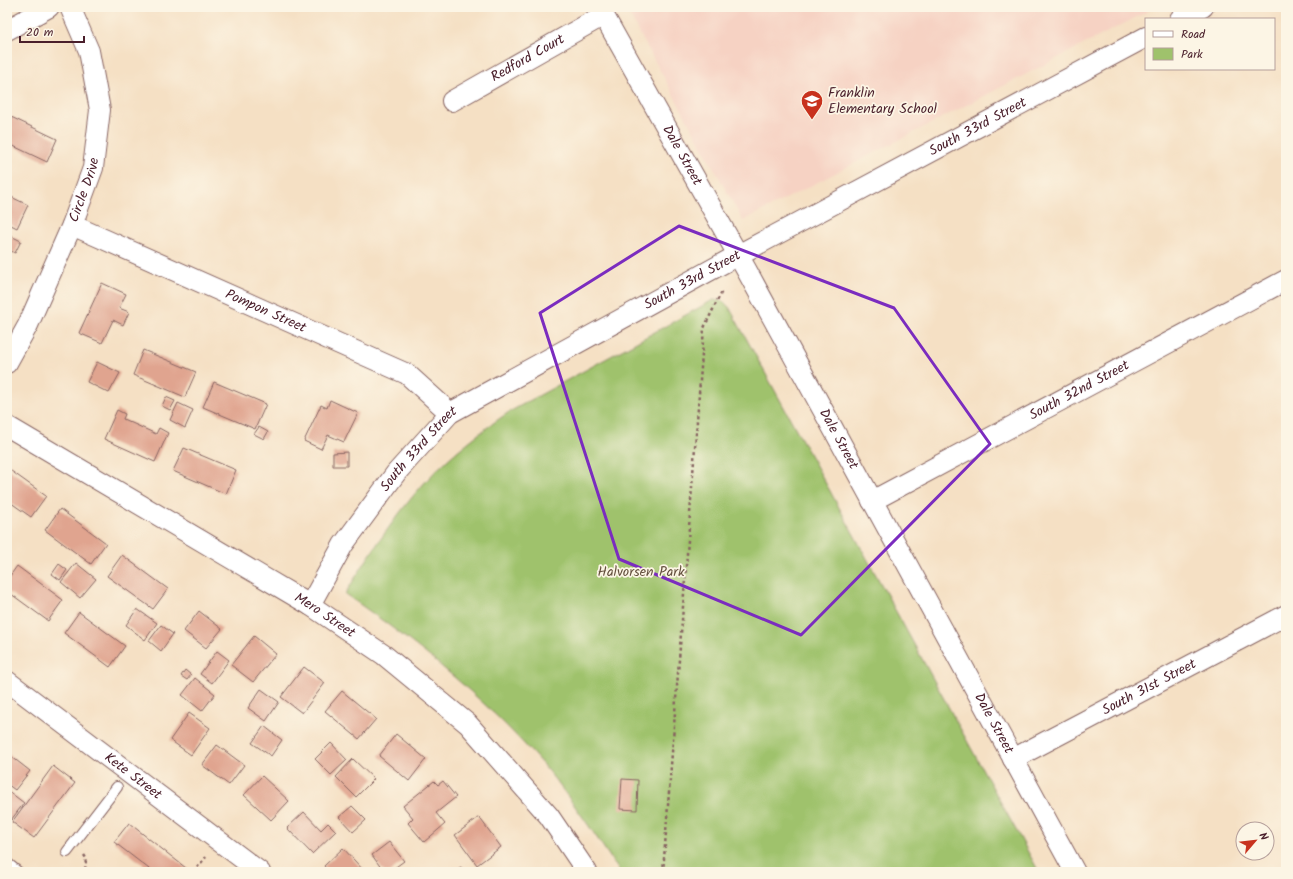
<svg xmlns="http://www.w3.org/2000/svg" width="1293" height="879" viewBox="0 0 1293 879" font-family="Kalam,sans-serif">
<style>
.built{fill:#f6d2c3}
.green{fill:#9fc26c;stroke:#74704c}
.building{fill:#e0a48f}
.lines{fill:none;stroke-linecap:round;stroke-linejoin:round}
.lane-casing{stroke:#866361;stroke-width:12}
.street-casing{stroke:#866361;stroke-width:22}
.path{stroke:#866361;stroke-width:2.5;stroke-dasharray:3 3;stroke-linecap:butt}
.lane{stroke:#fff;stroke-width:10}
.street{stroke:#fff;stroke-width:20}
.marked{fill:none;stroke:#7b2cbf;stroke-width:3;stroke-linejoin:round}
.labels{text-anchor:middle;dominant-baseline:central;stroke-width:3.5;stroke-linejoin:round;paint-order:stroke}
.street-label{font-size:14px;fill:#4a1f2b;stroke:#fcf5e5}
.poi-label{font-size:14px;fill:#4a1f2b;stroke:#fcf5e5;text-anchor:start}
.park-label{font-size:14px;fill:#64503e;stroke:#fcf5e5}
</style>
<rect width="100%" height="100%" fill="#fcf5e5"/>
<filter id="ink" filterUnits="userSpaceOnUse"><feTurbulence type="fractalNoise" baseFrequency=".025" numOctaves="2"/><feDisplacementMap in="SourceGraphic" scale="8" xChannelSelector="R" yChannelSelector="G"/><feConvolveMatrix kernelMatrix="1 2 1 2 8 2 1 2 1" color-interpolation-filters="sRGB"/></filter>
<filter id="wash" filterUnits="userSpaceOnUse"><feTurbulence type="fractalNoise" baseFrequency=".012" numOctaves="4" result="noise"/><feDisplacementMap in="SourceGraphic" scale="16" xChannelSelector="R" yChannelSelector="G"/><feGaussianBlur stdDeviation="0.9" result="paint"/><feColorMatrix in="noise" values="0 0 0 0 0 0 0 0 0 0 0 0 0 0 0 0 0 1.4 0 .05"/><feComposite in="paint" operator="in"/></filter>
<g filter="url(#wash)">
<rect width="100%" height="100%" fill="#f5e0c4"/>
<path class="built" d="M625,7H1156L743,221Z"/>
<path class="green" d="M713,300L722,301L729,307L1039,872H620C596,836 572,800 544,766C485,698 419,645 345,594C370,554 395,515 427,480C451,454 480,432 509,412Z"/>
<g id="blocks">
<path class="building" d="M7,115L57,139L47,162L7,143Z
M7,195L28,205L17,228L7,223Z
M11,236L21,241L15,253L7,249V244Z
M102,283L126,294L119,308L129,312L123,325L113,320L102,343L79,333Z
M143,350L196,372L185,397L133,375Z
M97,362L120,373L109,393L87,382Z
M214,382L266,404L255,429L203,407Z
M166,397L175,401L170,410L162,406Z
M330,400L358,413L344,442L328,435L321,449L304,441L321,405L327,408Z
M178,403L193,410L185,428L170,420Z
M117,410L125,414L123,419L156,434L159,428L168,433L155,462L104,439Z
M259,427L268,432L264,439L254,434Z
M184,448L236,470L226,494L173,471Z
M347,452V466H333V453Z
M7,468L46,496L31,517L7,500Z
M60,509L106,543L91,564L45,530Z
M122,555L168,589L153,609L107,576Z
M76,563L96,579L80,598L61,582Z
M59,564L67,570L60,580L52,574Z
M17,566L63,600L48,621L7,591V580Z
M137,609L157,623L145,640L126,625Z
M199,611L222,629L206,648L184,631Z
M79,612L125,646L110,667L64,633Z
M161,625L173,634L161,651L149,641Z
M254,636L276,654L253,682L231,665Z
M217,651L229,660L212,683L200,674Z
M304,667L325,683L302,713L281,697Z
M185,670L191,675L187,680L181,676Z
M195,678L215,694L202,711L182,695Z
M261,689L279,702L266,721L248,708Z
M342,691L376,719L359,739L325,711Z
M189,713L210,728L191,755L170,740Z
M264,726L282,740L271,756L252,743Z
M396,734L426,759L409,781L379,756Z
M331,743L347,760L331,775L315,759Z
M217,745L244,765L229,785L202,765Z
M7,753L30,771L15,790L7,784Z
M353,759L374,779L356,797L336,777Z
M53,766L75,783L34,838L12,822Z
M262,776L289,801L271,820L244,795Z
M622,779L638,780L637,810L620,809Z
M434,781L438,785L443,781L456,797L436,813L445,824L424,842L408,823L413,818L403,806Z
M7,790L24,803L11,820L7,817Z
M352,806L366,820L353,832L339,817Z
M304,812L321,830L328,823L336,831L312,854L287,828Z
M479,817L501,847L477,865L455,835Z
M129,823L191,872H153L114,842Z
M389,842L404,861L389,872H384L372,855Z
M343,848L365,872H329L324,866Z
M461,867L464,872H452Z"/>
</g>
</g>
<g filter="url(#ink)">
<use href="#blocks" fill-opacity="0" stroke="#866361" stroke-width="1"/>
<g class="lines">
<g class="lane-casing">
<path id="lane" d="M67,852L117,787
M7,863L18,872"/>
</g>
<g class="street-casing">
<g id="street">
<path id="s1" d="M599,7L747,271L1075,872"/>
<path d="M1180,19L1203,7"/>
<path d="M7,30L49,7"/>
<path id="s2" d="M452,101L604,15"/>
<path id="s3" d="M72,225L407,374L450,413"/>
<path id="s4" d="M7,363L28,325L72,225L93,168L100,110L89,51L70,7"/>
<path id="s5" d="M7,426L310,605L384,655L468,724L549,816L587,872"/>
<path id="s6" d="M872,501L1286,280"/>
<path id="s7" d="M310,605L343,545L396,473L450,413L738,255L1146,37"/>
<path id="s8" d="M7,681L260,872"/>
<path id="s9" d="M1013,759L1286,615"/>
</g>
</g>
<path class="path" d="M84,855L86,858L85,872
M197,872L195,870L206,857
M663,872L704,328L722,291"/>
<use href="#lane" class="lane"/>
<use href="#street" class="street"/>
</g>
</g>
<path class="marked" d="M679,226L894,308L990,444L801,635L619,559L540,313Z"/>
<defs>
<g id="school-pin" transform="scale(1.15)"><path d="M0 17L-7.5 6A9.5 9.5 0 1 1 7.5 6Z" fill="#c8321e" stroke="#fcf5e5"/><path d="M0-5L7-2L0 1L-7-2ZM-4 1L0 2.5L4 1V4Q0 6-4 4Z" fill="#fff"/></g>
</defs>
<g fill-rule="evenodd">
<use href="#school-pin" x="812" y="101"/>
</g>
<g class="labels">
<g class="street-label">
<text stroke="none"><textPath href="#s2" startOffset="87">Redford Court</textPath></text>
<text stroke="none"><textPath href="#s7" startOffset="839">South 33rd Street</textPath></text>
<text stroke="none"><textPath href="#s1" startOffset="170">Dale Street</textPath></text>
<text stroke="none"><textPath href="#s4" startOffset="190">Circle Drive</textPath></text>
<text stroke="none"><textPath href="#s7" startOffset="515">South 33rd Street</textPath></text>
<text stroke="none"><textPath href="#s3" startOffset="212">Pompon Street</textPath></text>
<text stroke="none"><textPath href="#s6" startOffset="235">South 32nd Street</textPath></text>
<text stroke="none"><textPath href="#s1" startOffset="494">Dale Street</textPath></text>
<text stroke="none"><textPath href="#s7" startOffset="191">South 33rd Street</textPath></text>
<text stroke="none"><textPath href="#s5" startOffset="370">Mero Street</textPath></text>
<text stroke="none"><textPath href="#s9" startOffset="154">South 31st Street</textPath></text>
<text stroke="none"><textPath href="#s1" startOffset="818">Dale Street</textPath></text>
<text stroke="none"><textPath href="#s8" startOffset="158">Kete Street</textPath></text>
</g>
<g class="poi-label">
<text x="828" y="93">Franklin<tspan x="828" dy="16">Elementary School</tspan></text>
</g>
<g class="park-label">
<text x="641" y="572">Halvorsen Park</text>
</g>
</g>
<rect width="1293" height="879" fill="none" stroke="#fcf5e5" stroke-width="24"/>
<rect x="1145" y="18" width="130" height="52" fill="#fcf5e5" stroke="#b59f9b"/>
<rect x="1153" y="31" width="20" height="6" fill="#ffffff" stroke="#b59f9b"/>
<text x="1181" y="38" font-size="12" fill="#4a1f2b">Road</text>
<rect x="1153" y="48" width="20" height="12" fill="#9fc26c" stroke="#b59f9b"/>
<text x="1181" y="58" font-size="12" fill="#4a1f2b">Park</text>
<g transform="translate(1255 841) rotate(62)"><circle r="19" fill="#fcf5e5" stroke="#b59f9b"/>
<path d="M0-3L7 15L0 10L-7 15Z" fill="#c8321e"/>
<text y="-6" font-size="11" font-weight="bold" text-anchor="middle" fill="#4a1f2b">N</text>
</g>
<path d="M20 36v6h64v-6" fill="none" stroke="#4a1f2b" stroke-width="2"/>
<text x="26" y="36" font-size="12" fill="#4a1f2b" stroke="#fcf5e5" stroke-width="3" paint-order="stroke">20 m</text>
</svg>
